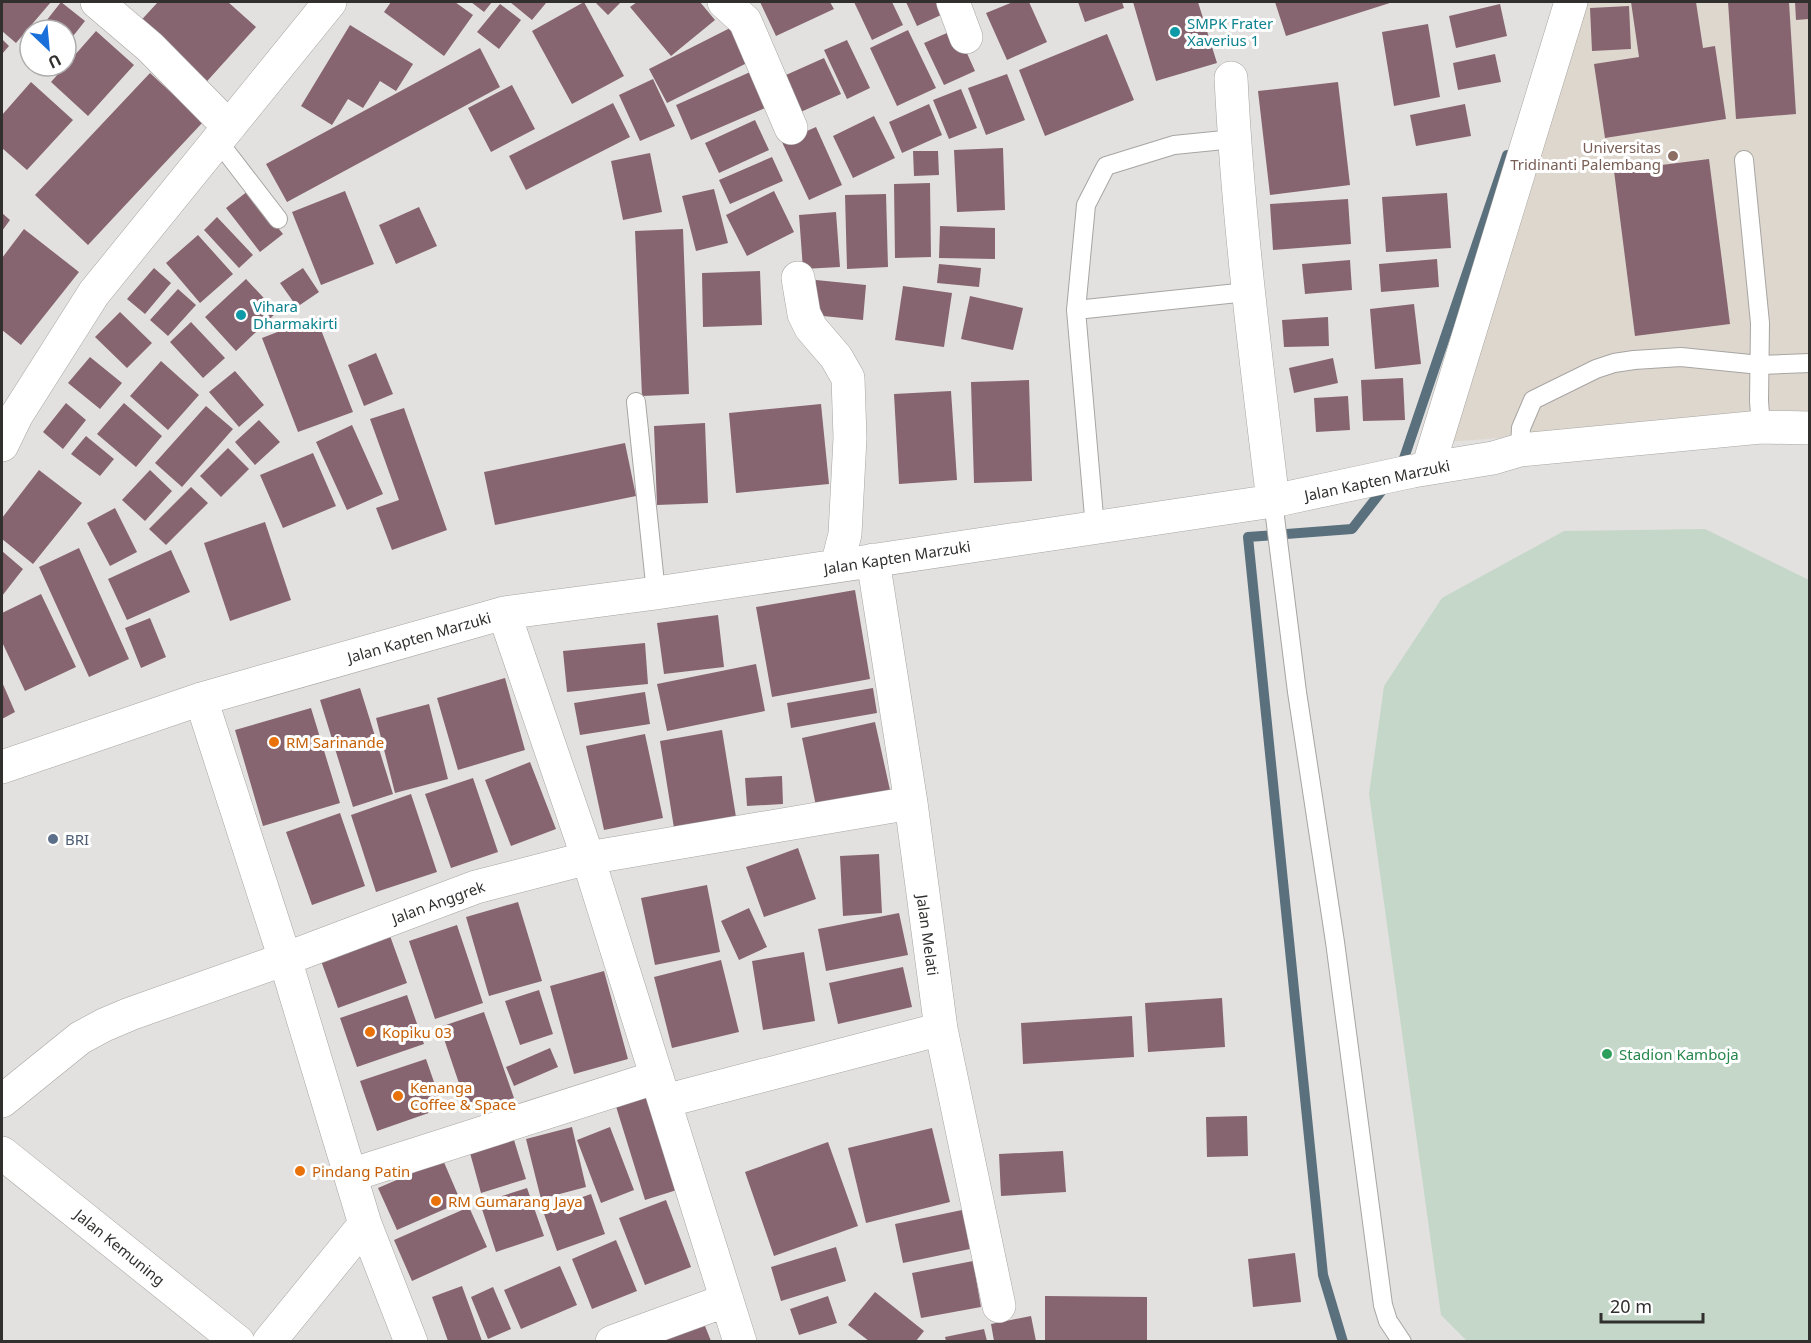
<svg xmlns="http://www.w3.org/2000/svg" width="1811" height="1343" viewBox="0 0 1811 1343" font-family="'Noto Sans',sans-serif">
<style>
.built{fill:#ded7ce}
.green{fill:#c4d7c9}
.lines{fill:none;stroke-linecap:round;stroke-linejoin:round}
.stream{stroke:#5a707d;stroke-width:10}
.building{fill:#866570}
.lane-casing{stroke:#a7a5a2;stroke-width:20}
.street-casing{stroke:#a7a5a2;stroke-width:34}
.lane{stroke:#fff;stroke-width:18}
.street{stroke:#fff;stroke-width:33}
.culture-dot{fill:#0f9aa8;stroke:#fff;stroke-width:2}
.education-dot{fill:#8d6e63;stroke:#fff;stroke-width:2}
.food-dot{fill:#e8710a;stroke:#fff;stroke-width:2}
.service-dot{fill:#5c6f8a;stroke:#fff;stroke-width:2}
.leisure-dot{fill:#2e9e5b;stroke:#fff;stroke-width:2}
.labels{text-anchor:middle;dominant-baseline:central;stroke-width:6;stroke-linejoin:round;paint-order:stroke}
.culture-label{font-size:15px;fill:#0d838f;stroke:#fff;text-anchor:start}
.education-label{font-size:15px;fill:#785e54;stroke:#fff;text-anchor:end}
.street-label{font-size:15px;fill:#31302f;stroke:#fff}
.food-label{font-size:15px;fill:#c56008;stroke:#fff;text-anchor:start}
.service-label{font-size:15px;fill:#4e5e75;stroke:#fff;text-anchor:start}
.leisure-label{font-size:15px;fill:#27864d;stroke:#fff;text-anchor:start}
</style>
<rect width="100%" height="100%" fill="#e3e1df"/>
<path class="built" d="M1582,2H1809V414L1447,442Z"/>
<path class="green" d="M1705,529L1809,580V1341H1467L1441,1315L1369,794L1384,686L1442,598L1564,531Z"/>
<g class="lines">
<path class="stream" d="M1401,467L1507,155
M1343,1342L1323,1275L1248,537L1352,529L1387,484"/>
</g>
<path class="building" d="M2,2H51L16,43L2,31Z
M61,2L85,21L66,45V30H39Z
M158,2H228L256,27L200,89L134,28Z
M391,2H455L473,15L444,56L384,12Z
M471,2H492L484,12Z
M510,2H544L546,3L532,20Z
M584,2L624,76L572,104L532,31Z
M595,2H621L608,15Z
M637,2H700L715,20L671,56L630,7Z
M760,2H830L834,9L776,36Z
M854,2H892L903,25L872,40Z
M906,2H948L952,10L917,26Z
M1013,2H1029L1047,42L1007,60L986,13Z
M1078,2H1122L1124,8L1085,22Z
M1133,2H1198L1217,63L1156,81Z
M1275,2H1393L1286,36Z
M1631,2H1696L1703,48L1715,46L1726,119L1605,138L1594,64L1639,57Z
M1728,2H1789L1796,114L1736,119Z
M1795,2H1809V19L1796,20Z
M500,4L521,20L499,49L477,32Z
M1500,4L1507,36L1456,48L1449,16Z
M1629,6L1631,49L1592,51L1590,8Z
M1428,24L1440,97L1394,106L1382,32Z
M350,25L413,64L396,91L380,81L363,108L348,99L332,125L301,106Z
M732,27L749,62L667,103L649,69Z
M956,29L975,71L944,85L924,43Z
M908,30L936,88L897,106L870,48Z
M96,31L134,65L88,116L51,82Z
M1107,34L1134,100L1045,136L1019,70Z
M2,39L9,46L2,54Z
M847,40L870,88L847,99L824,50Z
M480,48L500,87L287,202L266,164Z
M1495,54L1501,82L1458,90L1453,63Z
M824,58L841,94L794,115L777,79Z
M757,69L772,105L691,140L676,105Z
M150,73L203,122L88,245L35,195Z
M1007,74L1025,120L986,135L968,88Z
M653,79L675,126L640,141L619,95Z
M31,82L73,120L27,170L2,148V115Z
M1338,82L1350,185L1270,195L1258,91Z
M512,85L535,129L491,152L468,108Z
M961,89L977,128L949,139L933,100Z
M613,103L630,137L526,190L509,156Z
M929,104L942,135L902,153L889,122Z
M1465,104L1471,136L1416,146L1410,115Z
M874,116L895,158L853,178L833,136Z
M755,120L769,150L719,173L705,143Z
M816,127L842,185L809,200L782,142Z
M1003,148L1005,210L957,212L954,150Z
M913,151H938L939,175L914,176Z
M650,153L662,212L623,220L611,161Z
M772,157L783,181L730,204L719,180Z
M1709,159L1730,324L1635,336L1614,171Z
M930,183L931,257L895,258L894,184Z
M714,189L728,243L696,251L682,196Z
M248,191L283,234L260,252L226,208Z
M345,191L374,264L321,285L292,212Z
M774,191L794,232L747,256L726,215Z
M1447,193L1451,248L1386,252L1382,197Z
M886,194L888,267L847,269L845,195Z
M1348,199L1351,244L1273,250L1270,204Z
M419,207L437,246L396,264L379,225Z
M836,212L840,267L803,269L799,215Z
M2,213L10,220L2,231Z
M217,217L253,255L239,268L204,230Z
M940,226L995,228V259L939,258Z
M24,229L79,272L21,345L2,330V258Z
M683,229L689,394L642,396L635,231Z
M198,235L233,274L200,303L166,263Z
M1437,259L1439,287L1381,292L1379,264Z
M1350,260L1352,290L1305,294L1302,264Z
M939,264L981,268L979,287L937,283Z
M154,268L171,283L145,314L127,299Z
M303,268L319,292L297,307L280,283Z
M760,271L762,325L703,327L702,273Z
M246,279L277,312L236,351L205,317Z
M816,280L866,285L863,320L813,315Z
M903,286L952,293L944,347L895,340Z
M178,289L196,305L168,336L150,320Z
M970,296L1023,308L1013,350L961,339Z
M1414,304L1421,364L1375,369L1370,309Z
M120,312L152,343L127,368L95,337Z
M316,317L353,412L298,432L262,338Z
M1328,317L1329,346L1284,347L1282,320Z
M191,322L225,358L203,378L170,342Z
M376,353L393,394L364,406L348,365Z
M90,357L122,383L100,409L68,383Z
M1333,358L1338,383L1294,393L1289,368Z
M161,361L199,395L168,430L130,396Z
M235,371L264,405L239,427L209,392Z
M1403,378L1405,420L1363,421L1361,380Z
M1029,380L1032,481L974,483L971,382Z
M951,391L957,480L899,484L894,394Z
M1348,396L1350,430L1316,432L1314,398Z
M66,403L86,420L63,449L43,432Z
M124,403L162,436L136,467L97,434Z
M821,404L829,484L736,493L729,413Z
M206,406L233,429L182,487L155,463Z
M404,408L447,530L392,550L376,508L399,500L370,419Z
M259,420L280,442L255,465L235,442Z
M705,423L708,503L657,505L654,426Z
M352,425L383,494L347,510L316,442Z
M86,436L114,459L100,476L71,454Z
M625,443L636,496L495,525L484,472Z
M228,448L249,469L221,497L200,476Z
M313,453L336,506L283,528L260,475Z
M39,470L82,503L33,564L2,539V518Z
M150,470L172,491L145,521L122,500Z
M191,487L208,503L166,545L149,529Z
M115,508L137,552L110,566L87,523Z
M265,522L291,600L230,621L204,543Z
M79,548L129,659L89,677L39,567Z
M171,550L190,592L127,620L108,579Z
M2,551L23,569L2,596Z
M855,590L870,679L772,697L756,607Z
M41,594L76,667L25,691L2,642V613Z
M718,615L724,667L664,674L657,623Z
M150,618L166,657L141,668L125,628Z
M645,643L648,684L567,692L563,651Z
M756,664L765,711L667,731L657,684Z
M505,678L525,750L458,770L437,698Z
M2,682L15,712L2,719Z
M360,688L393,794L353,807L320,700Z
M873,688L877,713L791,728L787,703Z
M645,692L650,724L580,735L574,703Z
M429,704L448,779L395,793L376,718Z
M311,708L340,803L263,826L235,730Z
M875,722L890,790L816,806L802,738Z
M722,730L736,817L674,828L660,741Z
M645,734L663,818L604,830L586,746Z
M530,762L556,829L511,846L485,780Z
M782,776L783,804L747,806L745,778Z
M473,778L498,852L451,868L425,794Z
M411,794L437,872L376,892L351,815Z
M340,813L365,886L312,905L286,832Z
M798,848L816,899L764,917L746,867Z
M879,854L882,913L843,916L840,856Z
M707,885L720,952L655,965L641,898Z
M518,902L542,981L489,996L466,917Z
M749,908L767,947L739,960L721,921Z
M899,913L908,955L826,971L818,929Z
M457,925L483,1003L435,1019L409,941Z
M389,933L407,983L338,1008L320,958Z
M804,952L815,1021L763,1030L752,961Z
M721,960L739,1032L672,1048L654,977Z
M903,967L912,1007L838,1024L829,983Z
M604,971L628,1059L574,1074L550,986Z
M539,990L553,1034L520,1045L505,1001Z
M407,995L424,1044L357,1067L340,1018Z
M1222,998L1225,1047L1148,1052L1145,1003Z
M484,1012L514,1098L469,1113L440,1027Z
M1132,1016L1134,1057L1023,1064L1021,1023Z
M550,1048L558,1067L514,1086L506,1067Z
M426,1059L443,1108L377,1131L360,1081Z
M650,1089L680,1189L645,1200L614,1100Z
M1247,1116L1248,1156L1207,1157L1206,1117Z
M572,1127L586,1187L541,1199L526,1139Z
M610,1127L634,1190L601,1203L577,1140Z
M932,1128L950,1202L866,1223L848,1148Z
M514,1140L526,1179L481,1193L470,1153Z
M828,1142L858,1226L774,1256L745,1172Z
M1063,1151L1066,1192L1001,1196L999,1154Z
M443,1160L461,1202L397,1230L378,1188Z
M527,1188L544,1236L496,1252L480,1203Z
M591,1194L605,1234L557,1251L543,1211Z
M666,1200L691,1267L645,1285L619,1218Z
M469,1207L487,1247L412,1281L394,1240Z
M962,1210L970,1249L903,1263L895,1224Z
M616,1240L637,1291L592,1309L572,1259Z
M836,1247L846,1281L781,1301L771,1267Z
M1295,1253L1301,1302L1253,1307L1248,1259Z
M973,1261L981,1307L921,1318L912,1273Z
M560,1266L577,1305L521,1329L504,1290Z
M462,1286L482,1341H448L432,1297Z
M493,1287L511,1329L488,1339L471,1297Z
M875,1292L924,1331L916,1341H869L848,1325Z
M828,1296L837,1323L799,1335L790,1309Z
M1045,1296L1147,1297V1341H1045Z
M1031,1316L1036,1341H994L991,1324Z
M703,1321L711,1341H660Z
M984,1329L987,1341H946L945,1337Z"/>
<g class="lines">
<g class="lane-casing">
<path id="lane" d="M218,141L278,219
M1744,160L1760,323L1759,401L1761,427
M1076,310L1247,292
M636,402L656,593
M1520,450L1521,428L1533,400L1596,369L1614,363L1634,360L1681,357L1760,365L1810,363
M1273,501L1297,692L1335,942L1383,1305L1388,1321L1402,1342
M1095,528L1076,310L1086,205L1106,166L1174,145L1234,139"/>
</g>
<g class="street-casing">
<path id="street" d="M97,2L150,47L229,127
M724,2L745,21L791,128
M953,2L966,37
M1231,78C1238,220 1256,360 1273,501
M798,278L804,314L811,328L836,357L848,378L850,438L845,534L837,566
M2,445L16,416L94,293L330,2
M1428,468L1571,2
M873,560L911,803L941,1029L999,1306
M504,613L588,858L740,1342
M201,699L285,959L365,1224L411,1342
M2,767L201,699L504,613L656,593L1273,501L1413,471L1493,458L1520,450L1761,427L1810,428
M2,1101L80,1038L104,1025L130,1014L285,959L476,887L588,858L911,803
M665,1101L941,1029
M2,1153L238,1342
M351,1175L657,1077
M269,1342L365,1224
M612,1342L727,1300"/>
</g>
<use href="#lane" class="lane"/>
<use href="#street" class="street"/>
</g>
<g class="culture-dot">
<circle cx="1175" cy="32" r="6"/>
<circle cx="241" cy="315" r="6"/>
</g>
<circle class="education-dot" cx="1673" cy="156" r="6"/>
<g class="food-dot">
<circle cx="274" cy="742" r="6"/>
<circle cx="370" cy="1032" r="6"/>
<circle cx="398" cy="1096" r="6"/>
<circle cx="300" cy="1171" r="6"/>
<circle cx="436" cy="1201" r="6"/>
</g>
<circle class="service-dot" cx="53" cy="839" r="6"/>
<circle class="leisure-dot" cx="1607" cy="1054" r="6"/>
<g class="labels">
<g class="culture-label">
<text x="1187" y="23">SMPK Frater<tspan x="1187" dy="17">Xaverius 1</tspan></text>
<text x="253" y="306">Vihara<tspan x="253" dy="17">Dharmakirti</tspan></text>
</g>
<g class="education-label">
<text x="1661" y="147">Universitas<tspan x="1661" dy="17">Tridinanti Palembang</tspan></text>
</g>
<g class="street-label">
<text transform="translate(1377 480) rotate(-12)">Jalan Kapten Marzuki</text>
<text transform="translate(897 557) rotate(-9)">Jalan Kapten Marzuki</text>
<text transform="translate(419 637) rotate(-16)">Jalan Kapten Marzuki</text>
<text transform="translate(438 902) rotate(-20)">Jalan Anggrek</text>
<text transform="translate(928 935) rotate(82)">Jalan Melati</text>
<text transform="translate(120 1247) rotate(39)">Jalan Kemuning</text>
</g>
<g class="food-label">
<text x="286" y="742">RM Sarinande</text>
<text x="382" y="1032">Kopiku 03</text>
<text x="410" y="1087">Kenanga<tspan x="410" dy="17">Coffee &amp; Space</tspan></text>
<text x="312" y="1171">Pindang Patin</text>
<text x="448" y="1201">RM Gumarang Jaya</text>
</g>
<g class="service-label">
<text x="65" y="839">BRI</text>
</g>
<g class="leisure-label">
<text x="1619" y="1054">Stadion Kamboja</text>
</g>
</g>
<rect width="1811" height="1343" fill="none" stroke="#31302f" stroke-width="6"/>
<g transform="translate(48 48) rotate(154)"><circle r="28" fill="#ffffff" stroke="#adacac" stroke-width="1.5"/>
<path d="M0-4.5L10 22L0 15L-10 22Z" fill="#1970da"/>
<text y="-9" font-size="16" font-weight="bold" text-anchor="middle" fill="#31302f">U</text>
</g>
<path d="M1601 1313v9h102v-9" fill="none" stroke="#31302f" stroke-width="3"/>
<text x="1610" y="1313" font-size="18" fill="#31302f" stroke="#ffffff" stroke-width="4.5" paint-order="stroke">20 m</text>
</svg>
